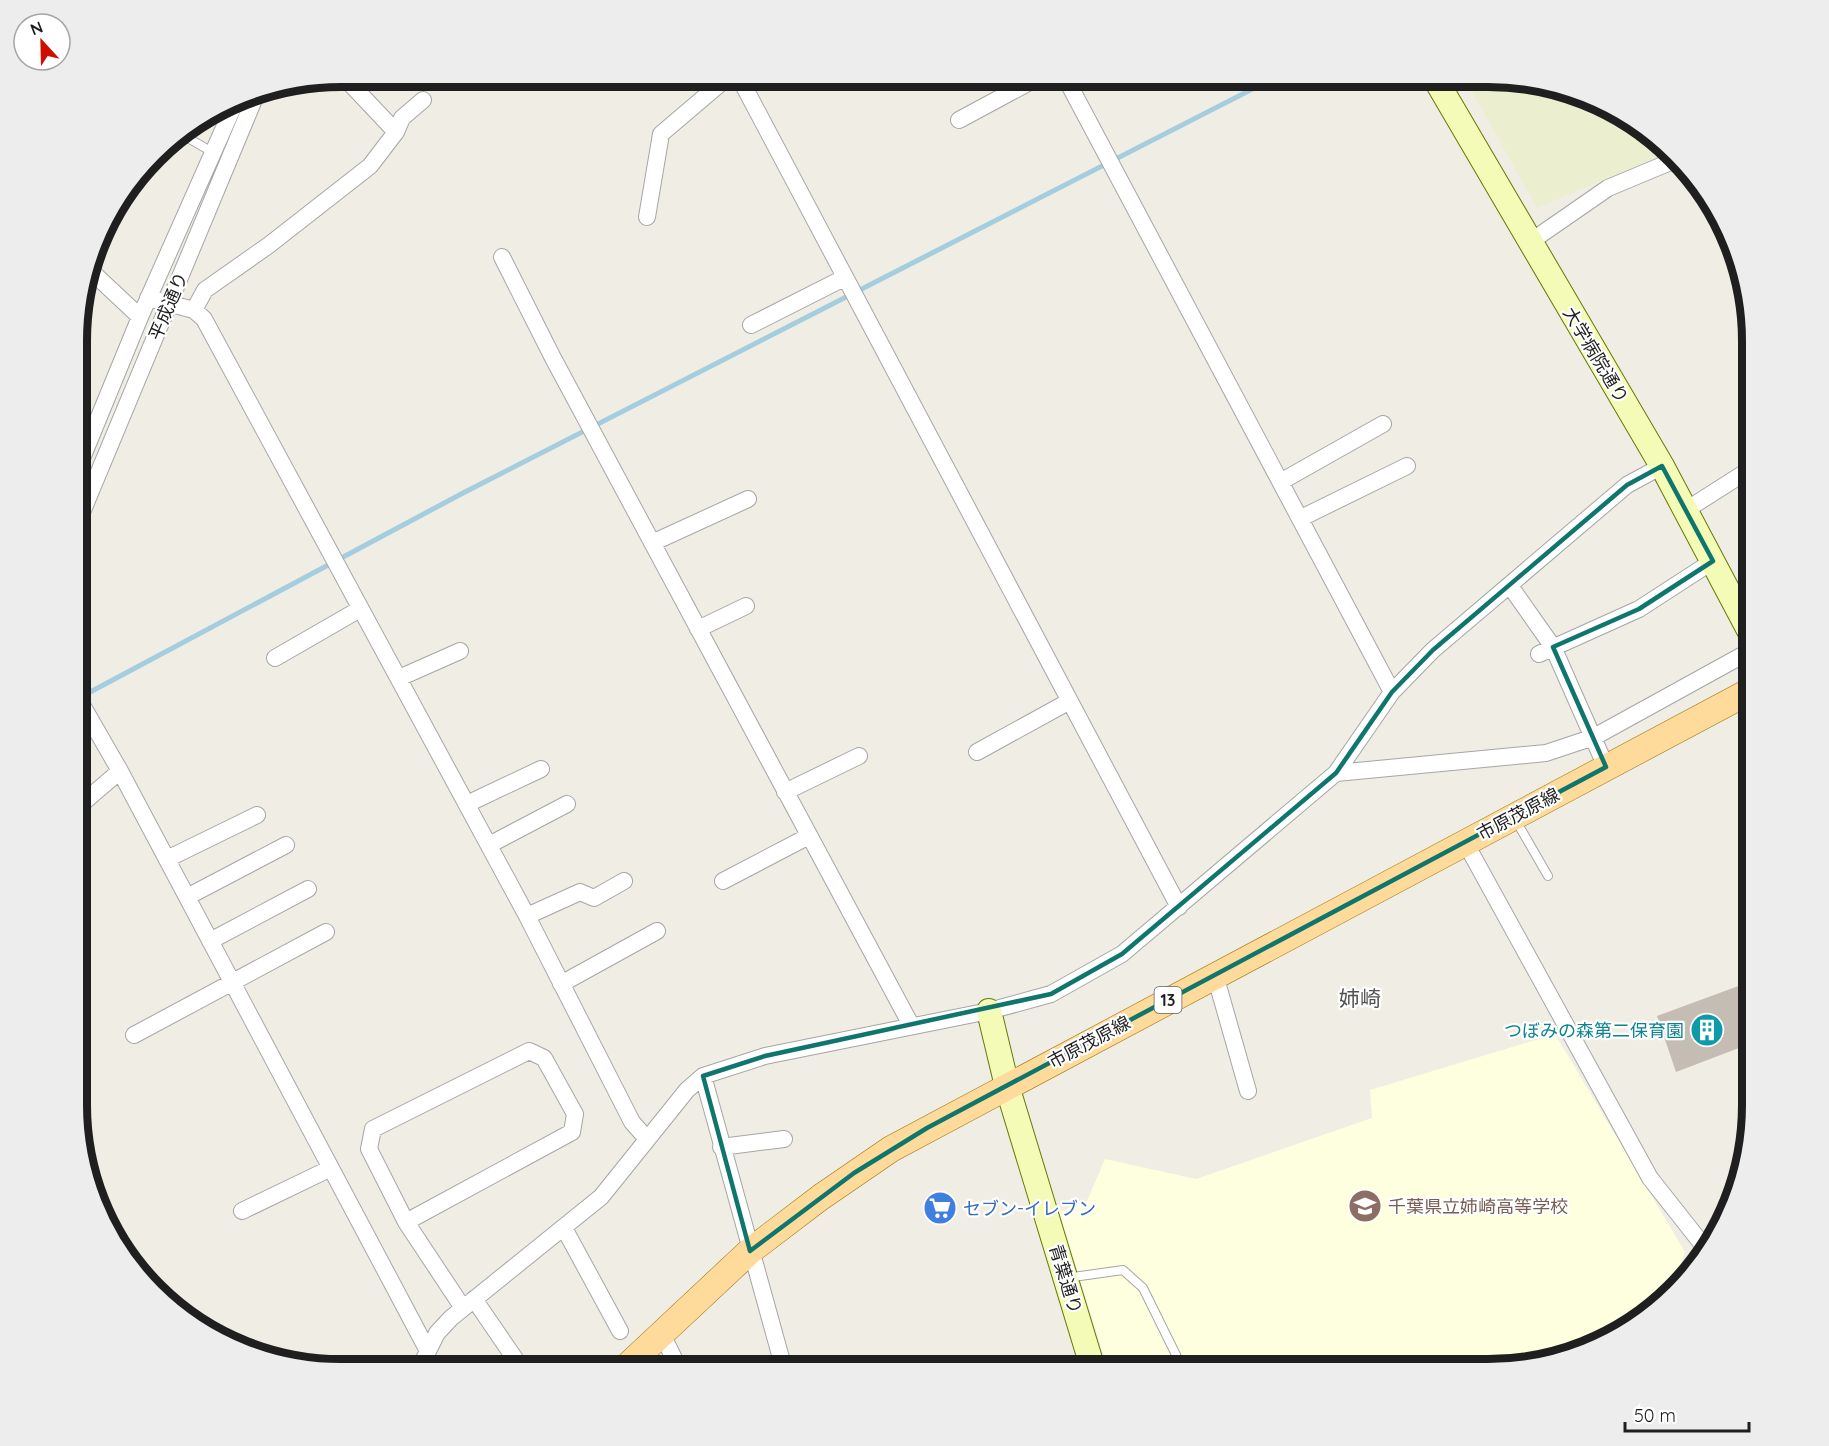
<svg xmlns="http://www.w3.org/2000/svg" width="1829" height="1446" viewBox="0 0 1829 1446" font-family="Quicksand,'Noto Sans JP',sans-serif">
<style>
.education{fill:#fdffde}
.farmland{fill:#ebefcf}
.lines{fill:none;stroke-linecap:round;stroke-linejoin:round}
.stream{stroke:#a4cddf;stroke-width:5}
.building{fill:#c5bcb4}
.lane-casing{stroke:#a6a6a6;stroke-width:10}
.street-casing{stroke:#a6a6a6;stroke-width:18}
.secondary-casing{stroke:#647902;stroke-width:26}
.primary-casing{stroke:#997100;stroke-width:27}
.lane{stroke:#fff;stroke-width:8}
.street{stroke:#fff;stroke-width:16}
.secondary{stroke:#f3fbb7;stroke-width:24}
.primary{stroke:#feda9b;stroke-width:26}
.marked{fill:none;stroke:#0f766e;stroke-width:4.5;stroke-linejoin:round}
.labels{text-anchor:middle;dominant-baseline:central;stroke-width:4.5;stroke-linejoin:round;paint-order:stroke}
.shield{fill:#fff;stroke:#626262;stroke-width:1.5}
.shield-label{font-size:16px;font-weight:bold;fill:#1f1f1f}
.street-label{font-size:18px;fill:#1f1f1f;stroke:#fff}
.culture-label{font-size:18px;fill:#0d838f;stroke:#fff;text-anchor:end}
.education-label{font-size:18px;fill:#785e54;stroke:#fff;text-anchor:start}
.shop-label{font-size:18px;fill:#366cbe;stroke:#fff;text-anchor:start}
.quarter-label{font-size:21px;fill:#525252;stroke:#fff}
.rim{fill:none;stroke:#1f1f1f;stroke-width:8}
</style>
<rect width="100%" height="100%" fill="#f0ede4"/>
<path class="education" d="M1555,1034L1685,1252L1671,1291L1589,1349L1488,1369H1108L1059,1212L1087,1201L1105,1159L1196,1179L1372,1118L1370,1090Z"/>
<path class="farmland" d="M1464,77H1505L1589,97L1663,142L1669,152L1537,208Z"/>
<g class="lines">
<path class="stream" d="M79,698L463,493L1276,77"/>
</g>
<path class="building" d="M1752,981V1043L1676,1072L1657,1016Z"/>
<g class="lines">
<g class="lane-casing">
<path id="lane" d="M181,134L214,153
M1515,819L1548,876
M1066,1278L1123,1270L1143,1288L1183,1369"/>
</g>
<g class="street-casing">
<path id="street" d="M344,77L396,132
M739,77L1179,907
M1065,77L1392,692
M959,120L1039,77
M647,217L661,134L728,77
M1530,242L1608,188L1675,160
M502,257L553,358L911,1025
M91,271L140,317
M148,298L194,310L204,319L527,916L632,1122L647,1139
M194,310L205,290L269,245L370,166L396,132L402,118L423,100
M751,325L844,278
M78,468L140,317L235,103
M1282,481L1383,424
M1686,510L1752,468
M1301,518L1407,466
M78,522L258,90
M652,543L748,499
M1510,586L1553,647L1606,767
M698,629L746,606
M1539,654L1639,609L1713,561
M275,658L360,609
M399,678L460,651
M78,698L120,771L428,1351
M977,752L1068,702
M1336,773L1546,753L1594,737L1752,650
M785,792L859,756
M467,804L541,769
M78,807L120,771
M1465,842L1650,1178L1706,1249
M489,845L567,804
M167,859L257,815
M723,881L809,836
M187,897L286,845
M527,916L580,892L594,898L624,881
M210,941L308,889
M1215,975L1248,1091
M561,984L657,931
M134,1035L326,932
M703,1076L784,1369
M721,1147L784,1139
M242,1211L329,1169
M406,1222L572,1132L575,1114L544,1058L529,1051L373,1129L369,1149L406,1222L463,1308
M564,1228L620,1331
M474,1299L522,1369
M662,1334L679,1369
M419,1369L437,1333L451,1318L601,1197L687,1090L703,1076L765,1056L989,1011L1051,994L1122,954L1336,773L1392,692L1433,650L1627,485L1662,466"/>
</g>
<g class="secondary-casing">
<path id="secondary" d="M1434,77L1662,466L1752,636
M989,1011L1007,1086L1093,1369"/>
</g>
<g class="primary-casing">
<path id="primary" d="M624,1369L750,1251L821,1197L891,1149L1752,690"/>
</g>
<use href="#lane" class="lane"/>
<use href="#street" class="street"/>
<use href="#secondary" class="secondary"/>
<use href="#primary" class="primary"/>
</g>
<path class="marked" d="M1662,466L1713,561L1639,609L1553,647L1606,767L927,1128L854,1173L750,1251L703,1076L765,1056L1051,994L1122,954L1336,773L1392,692L1433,650L1627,485Z"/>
<defs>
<g id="building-disc" transform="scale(1.725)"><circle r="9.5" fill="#0f9aa8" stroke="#fff"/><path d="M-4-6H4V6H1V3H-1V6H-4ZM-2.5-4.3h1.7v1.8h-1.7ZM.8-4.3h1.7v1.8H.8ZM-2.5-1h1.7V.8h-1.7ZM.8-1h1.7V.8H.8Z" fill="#fff"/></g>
<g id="school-disc" transform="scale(1.725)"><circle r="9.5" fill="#8d6e63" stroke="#fff"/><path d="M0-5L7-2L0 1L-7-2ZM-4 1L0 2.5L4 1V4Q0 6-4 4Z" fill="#fff"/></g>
<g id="supermarket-disc" transform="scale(1.725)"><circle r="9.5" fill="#3f7fe0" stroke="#fff"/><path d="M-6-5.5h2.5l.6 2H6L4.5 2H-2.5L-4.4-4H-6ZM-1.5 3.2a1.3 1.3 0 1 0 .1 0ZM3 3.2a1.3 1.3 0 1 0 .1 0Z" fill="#fff"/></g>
</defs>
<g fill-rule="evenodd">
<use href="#building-disc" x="1707" y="1030"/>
<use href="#school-disc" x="1365" y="1206"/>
<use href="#supermarket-disc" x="940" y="1208"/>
</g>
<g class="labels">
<rect class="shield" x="1154.5" y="987" width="27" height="26" rx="4.5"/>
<g class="shield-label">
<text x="1168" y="1000">13</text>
</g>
<g class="street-label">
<text transform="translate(168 306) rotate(-67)">平成通り</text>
<text transform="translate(1596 355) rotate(59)">大学病院通り</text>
<text transform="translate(1518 814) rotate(-28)">市原茂原線</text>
<text transform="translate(1089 1042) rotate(-28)">市原茂原線</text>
<text transform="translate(1066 1279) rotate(73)">青葉通り</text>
</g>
<g class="culture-label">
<text x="1684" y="1030">つぼみの森第二保育園</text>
</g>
<g class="education-label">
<text x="1388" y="1206">千葉県立姉崎高等学校</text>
</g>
<g class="shop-label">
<text x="963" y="1208">セブン-イレブン</text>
</g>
<g class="quarter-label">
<text x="1360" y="998">姉崎</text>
</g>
</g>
<path d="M0 0H1829V1446H0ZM341 87H1488A254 254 0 0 1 1742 341V1105A254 254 0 0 1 1488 1359H341A254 254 0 0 1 87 1105V341A254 254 0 0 1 341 87Z" fill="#ededed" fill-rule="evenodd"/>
<path class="rim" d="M341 87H1488A254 254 0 0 1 1742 341V1105A254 254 0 0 1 1488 1359H341A254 254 0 0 1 87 1105V341A254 254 0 0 1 341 87Z"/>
<g transform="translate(42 42) rotate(338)"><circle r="28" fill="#ffffff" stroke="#a5a5a5" stroke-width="1.5"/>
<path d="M0-4.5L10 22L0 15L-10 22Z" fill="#cd0e00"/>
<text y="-9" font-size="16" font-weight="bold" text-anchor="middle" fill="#1f1f1f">N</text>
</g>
<path d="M1625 1422v9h124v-9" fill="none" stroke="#1f1f1f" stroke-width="3"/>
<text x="1634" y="1422" font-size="18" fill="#1f1f1f" stroke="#ffffff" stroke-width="4.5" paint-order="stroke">50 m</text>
</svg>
